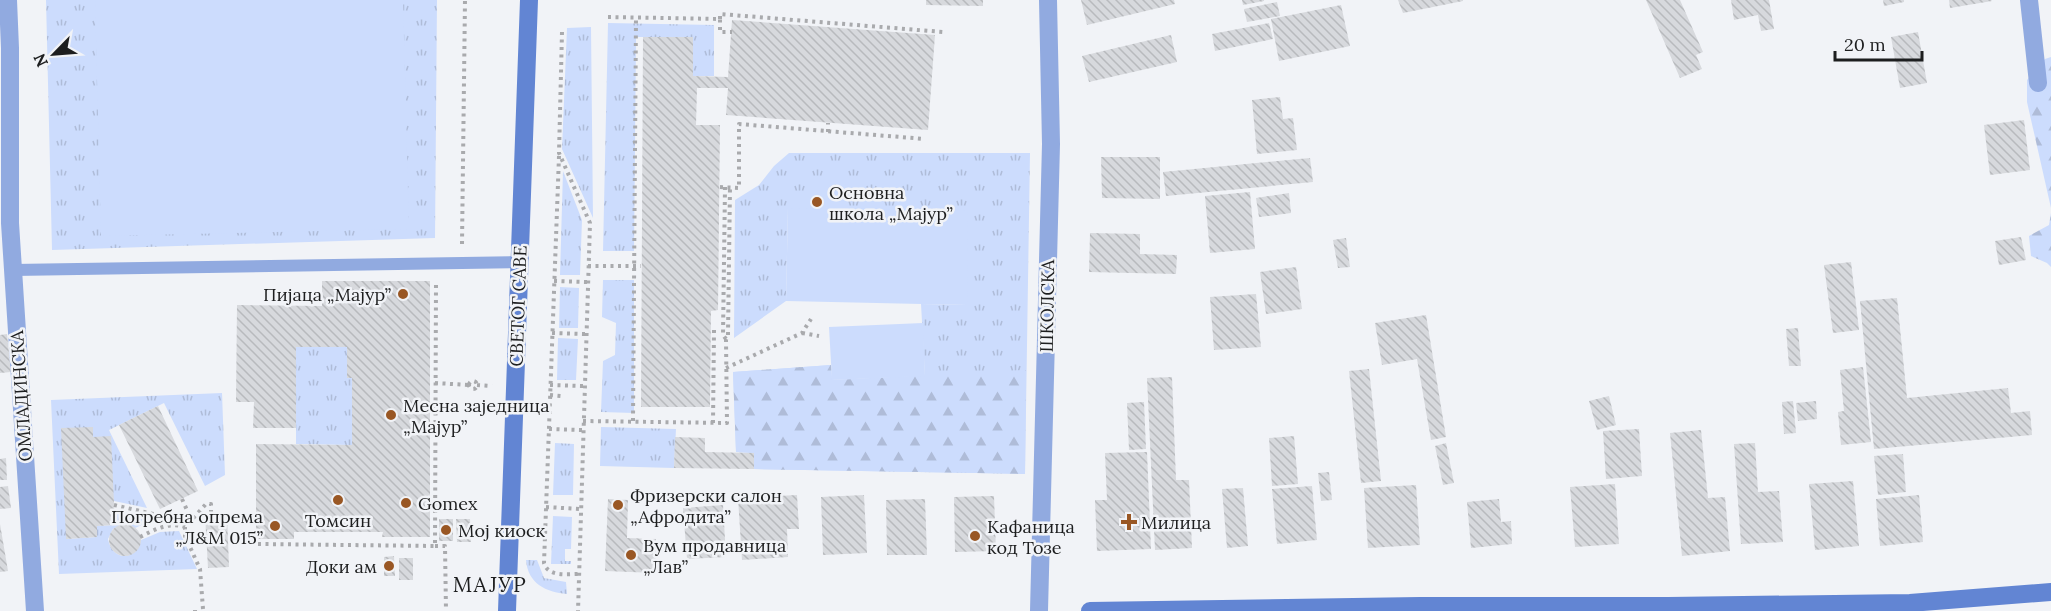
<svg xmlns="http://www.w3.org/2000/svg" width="2051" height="611" viewBox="0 0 2051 611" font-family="Lora,serif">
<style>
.grass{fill:url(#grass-tufts)}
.forest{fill:url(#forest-firs)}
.garden{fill:#ccdcfd}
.building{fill:url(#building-back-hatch)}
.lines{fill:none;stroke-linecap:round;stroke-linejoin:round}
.path{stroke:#a9aaad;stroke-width:4;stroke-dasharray:3 4.5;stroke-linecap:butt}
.lane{stroke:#91aae0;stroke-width:12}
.street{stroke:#91aae0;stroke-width:18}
.secondary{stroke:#6285d3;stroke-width:18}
.poi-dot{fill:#995724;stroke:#f1f3f7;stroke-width:2}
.labels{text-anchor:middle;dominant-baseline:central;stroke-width:5;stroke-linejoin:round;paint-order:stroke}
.poi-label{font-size:18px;fill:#1d1e1f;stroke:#f1f3f7;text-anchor:start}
.street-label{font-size:18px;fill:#1d1e1f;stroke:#f1f3f7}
.quarter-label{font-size:21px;letter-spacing:1.5px;fill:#1d1e1f;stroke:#f1f3f7}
</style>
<defs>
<pattern id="grass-tufts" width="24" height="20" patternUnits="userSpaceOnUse" patternTransform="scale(1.5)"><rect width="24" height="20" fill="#ccdcfd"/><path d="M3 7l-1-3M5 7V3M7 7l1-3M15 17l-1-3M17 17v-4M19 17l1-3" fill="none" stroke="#afbcd8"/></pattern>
<pattern id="forest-firs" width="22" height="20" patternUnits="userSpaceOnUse" patternTransform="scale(1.5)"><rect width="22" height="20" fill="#ccdcfd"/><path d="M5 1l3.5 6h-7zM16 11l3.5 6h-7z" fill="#afbcd8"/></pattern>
<pattern id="building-back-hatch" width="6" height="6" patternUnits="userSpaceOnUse" patternTransform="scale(1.5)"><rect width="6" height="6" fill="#d7d9dd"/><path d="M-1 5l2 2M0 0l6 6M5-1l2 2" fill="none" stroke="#b8babd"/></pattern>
</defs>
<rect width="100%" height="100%" fill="#f1f3f7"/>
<path class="grass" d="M46,0H437L435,238L52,250Z
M608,23L714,25V76H693V37H636L634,251H603Z
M591,27L593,218L562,149L567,28Z
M789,153H1030L1025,474L754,469V453L736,452L733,372L831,365L832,380L925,376L921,304L967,305L788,208L786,301L734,338L735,200L759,185L774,166Z
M563,171L582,220L580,275H560Z
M603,280H634V413L601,412L603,361L615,355L616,323L602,317Z
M560,287L579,288L578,328H559Z
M558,338L578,339L576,380H557Z
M296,347H347V378H352V445L296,444Z
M222,393L225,475L205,486L164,403L109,430L147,508L114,501L93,437V427L66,539L97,537V526L115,525L114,509L153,520L135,528L122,524L113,529L108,539C112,561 136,562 141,540L160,532L179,531L197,569L59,574L51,400Z
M601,427L676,429L674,468L600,466Z
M555,443L574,444L573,495H553Z
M553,516L572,517L571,549H565V561H571V564H551Z
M526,560H537L544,578L566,582L567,594C546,592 528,584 526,560Z"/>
<path class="forest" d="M2051,57V208L2027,102V80L2045,59Z
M2051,213V267L2047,263L2031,256L2029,236L2049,225Z
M831,365L832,380L1026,370L1025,474L754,469V453L736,452L733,372Z"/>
<path class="garden" d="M95,0H403L409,229L101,236Z
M788,208L968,211L967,305L786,301Z
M923,323L925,376L832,380L829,327Z"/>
<path class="building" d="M926,0H983V6L926,5Z
M1081,0H1174L1175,4L1087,25Z
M1242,0H1264V1L1243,5Z
M1398,0H1463V1L1403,13Z
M1646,0H1680L1703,52L1696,55L1702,69L1680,78Z
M1731,0H1769L1774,29L1761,31L1758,15L1734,20Z
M1883,0H1904V2L1884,6Z
M1949,0H1991L1992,1L1950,8Z
M1277,2L1280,16L1247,22L1244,9Z
M1341,5L1350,46L1279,61L1271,19Z
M732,20L935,35L928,130L726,115L728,88H697L696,125H720L718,310L711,311L710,407H641L643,37H693V76L728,77Z
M1269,23L1273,39L1215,51L1212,34Z
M1918,32L1927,83L1900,88L1891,37Z
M1171,35L1177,62L1089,82L1082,56Z
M1280,97L1283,119L1293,118L1297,150L1257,154L1252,100Z
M2024,120L2030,170L1990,175L1984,125Z
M1101,157H1160V199L1102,198Z
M1310,158L1313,182L1166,196L1163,172Z
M1250,192L1255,249L1210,253L1205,196Z
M1289,193L1291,213L1259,217L1256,198Z
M1090,233L1140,234V254L1177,255L1176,274L1089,272Z
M2021,237L2026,260L1999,265L1995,241Z
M1346,238L1350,267L1338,268L1333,240Z
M1851,262L1859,330L1833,333L1824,265Z
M1296,267L1302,309L1266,314L1260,272Z
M322,281H430V537H382L383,532H294V539H256V444L352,445V378H347V347H296V428H253L254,402H236L237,305L322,306Z
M1256,294L1261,347L1214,350L1210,297Z
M1897,298L1907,398L2008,388L2011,413L2030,411L2032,435L1874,449L1860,301Z
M1426,315L1446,437L1431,440L1417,359L1382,365L1375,323Z
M1798,328L1801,366H1789L1786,329Z
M7,334L11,372L0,373V335Z
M1863,367L1871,442L1841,445L1838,412L1844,411L1840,370Z
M1369,369L1381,481L1361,483L1349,371Z
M1172,377L1176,480H1189L1192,548L1155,550L1147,378Z
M1609,396L1616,425L1597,430L1589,401Z
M1793,401L1796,433L1784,434L1782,402Z
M1816,401L1817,419L1798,421L1796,403Z
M1144,402L1146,449L1129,450L1127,403Z
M158,406L198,491L160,509L119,425Z
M93,427V437L111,436L115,525L97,526V537L66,539L61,428Z
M1639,429L1642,476L1606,479L1603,431Z
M1701,430L1708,498L1725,497L1730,551L1682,556L1670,433Z
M1294,436L1298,484L1272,486L1269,438Z
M675,437L705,438V452L754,453V469L674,468Z
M1446,443L1454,483L1443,485L1435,446Z
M1755,443L1758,492L1779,491L1783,542L1741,544L1734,444Z
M1147,452L1151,549L1097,551L1095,500H1107L1105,453Z
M1903,454L1906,492L1878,495L1874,456Z
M6,458L7,480H0V459Z
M1329,472L1332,500L1321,501L1318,473Z
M1853,481L1859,546L1815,550L1809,484Z
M1615,484L1619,544L1575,547L1570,487Z
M1416,485L1420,545L1368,548L1364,488Z
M8,486L11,508L0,509V487Z
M1312,486L1317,540L1277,544L1272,489Z
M1243,488L1248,546L1227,548L1222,489Z
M797,495L799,529H787L788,557L742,560L738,498Z
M864,495L867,553L823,555L821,497Z
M1919,495L1923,542L1880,546L1876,499Z
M994,496L996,551L955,552L954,497Z
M608,499L628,500L627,538L656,539V573L605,571Z
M925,499L927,555H887L886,500Z
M1499,499L1501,522L1511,521L1512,544L1471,548L1467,502Z
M723,505L726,557L687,559L683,508Z
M227,513L229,567L208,568L205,514Z
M439,519H453V541H439Z
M456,519H470L471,542H457Z
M109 540a16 16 0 1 1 32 0a16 16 0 1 1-32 0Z
M0,524L8,571L0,572Z
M394,556L395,576H384V557Z
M399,558H413V580H399Z"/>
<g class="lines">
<path class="path" d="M608,17L720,19V32H732
M720,19V14L943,32
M562,32L559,153L590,223L578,611
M828,132V123
M559,156L544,563C548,577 566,574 579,574
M720,187L739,188V124L925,139
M725,187L723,335L726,339
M462,244L465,0
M588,266H641
M554,281L588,282
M552,333L586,334
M802,333L819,336
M726,368L802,333L811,319
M469 385a4 4 0 1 1 8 0a4 4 0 1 1-8 0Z
M435,383L469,385
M477,385L492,386
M550,385L584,386
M550,395L561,396
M583,421L727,423L726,340L728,335L730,187
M633,421L636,17
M713,423L714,330
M549,429L583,430
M182,499L191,519
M114,505L188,522
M546,507L580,509
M140,537C156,529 168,522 185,527
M258,544L435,546L436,283
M435,546H445L446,611
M203,609L200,569L185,536V527L206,504H211V514
M195,610V611"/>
<path class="lane" d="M13,270L520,262"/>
<path class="street" d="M8,0L10,48V223L35,611
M2029,0L2038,83
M1039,611L1051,144L1048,0"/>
<path class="secondary" d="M507,611L529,0
M1090,611L1420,606H1668L1910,603L2051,592"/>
</g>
<g class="poi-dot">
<circle cx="817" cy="202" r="6"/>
<circle cx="403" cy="294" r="6"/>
<circle cx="391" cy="415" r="6"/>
<circle cx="338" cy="500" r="6"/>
<circle cx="406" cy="503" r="6"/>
<circle cx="618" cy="505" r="6"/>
<path d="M1126 513h6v6h6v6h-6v6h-6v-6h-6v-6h6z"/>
<circle cx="275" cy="526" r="6"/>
<circle cx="446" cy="530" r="6"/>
<circle cx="975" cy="536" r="6"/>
<circle cx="631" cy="555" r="6"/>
<circle cx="389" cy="566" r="6"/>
</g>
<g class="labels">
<g class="poi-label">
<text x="829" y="192">Основна<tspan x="829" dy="21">школа „Мајур”</tspan></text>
<text x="391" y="294" text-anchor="end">Пијаца „Мајур”</text>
<text x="403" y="405">Месна заједница<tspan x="403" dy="21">„Мајур”</tspan></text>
<text x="630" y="495">Фризерски салон<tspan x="630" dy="21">„Афродита”</tspan></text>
<text x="418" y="503">Gomex</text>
<text x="263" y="516" text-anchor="end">Погребна опрема<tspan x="263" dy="21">„Л&amp;М 015”</tspan></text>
<text x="338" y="520" text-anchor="middle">Томсин</text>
<text x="1141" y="522">Милица</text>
<text x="987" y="526">Кафаница<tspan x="987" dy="21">код Тозе</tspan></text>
<text x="458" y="530">Мој киоск</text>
<text x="643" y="545">Вум продавница<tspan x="643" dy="21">„Лав”</tspan></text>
<text x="377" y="566" text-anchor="end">Доки ам</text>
</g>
<g class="street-label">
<text transform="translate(518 306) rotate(-88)">СВЕТОГ САВЕ</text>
<text transform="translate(1047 306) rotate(-89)">ШКОЛСКА</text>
<text transform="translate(21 396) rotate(-94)">ОМЛАДИНСКА</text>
</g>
<g class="quarter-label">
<text x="490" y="584">МАЈУР</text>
</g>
</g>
<g transform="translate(54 54) rotate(245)" stroke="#f1f3f7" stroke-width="4.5" paint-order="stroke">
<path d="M0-4.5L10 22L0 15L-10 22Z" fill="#1d1e1f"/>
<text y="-9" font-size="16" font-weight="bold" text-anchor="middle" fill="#1d1e1f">N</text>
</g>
<path d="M1835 51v9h87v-9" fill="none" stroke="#1d1e1f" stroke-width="3"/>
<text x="1844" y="51" font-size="18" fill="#1d1e1f" stroke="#f1f3f7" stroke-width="4.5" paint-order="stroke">20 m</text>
</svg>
